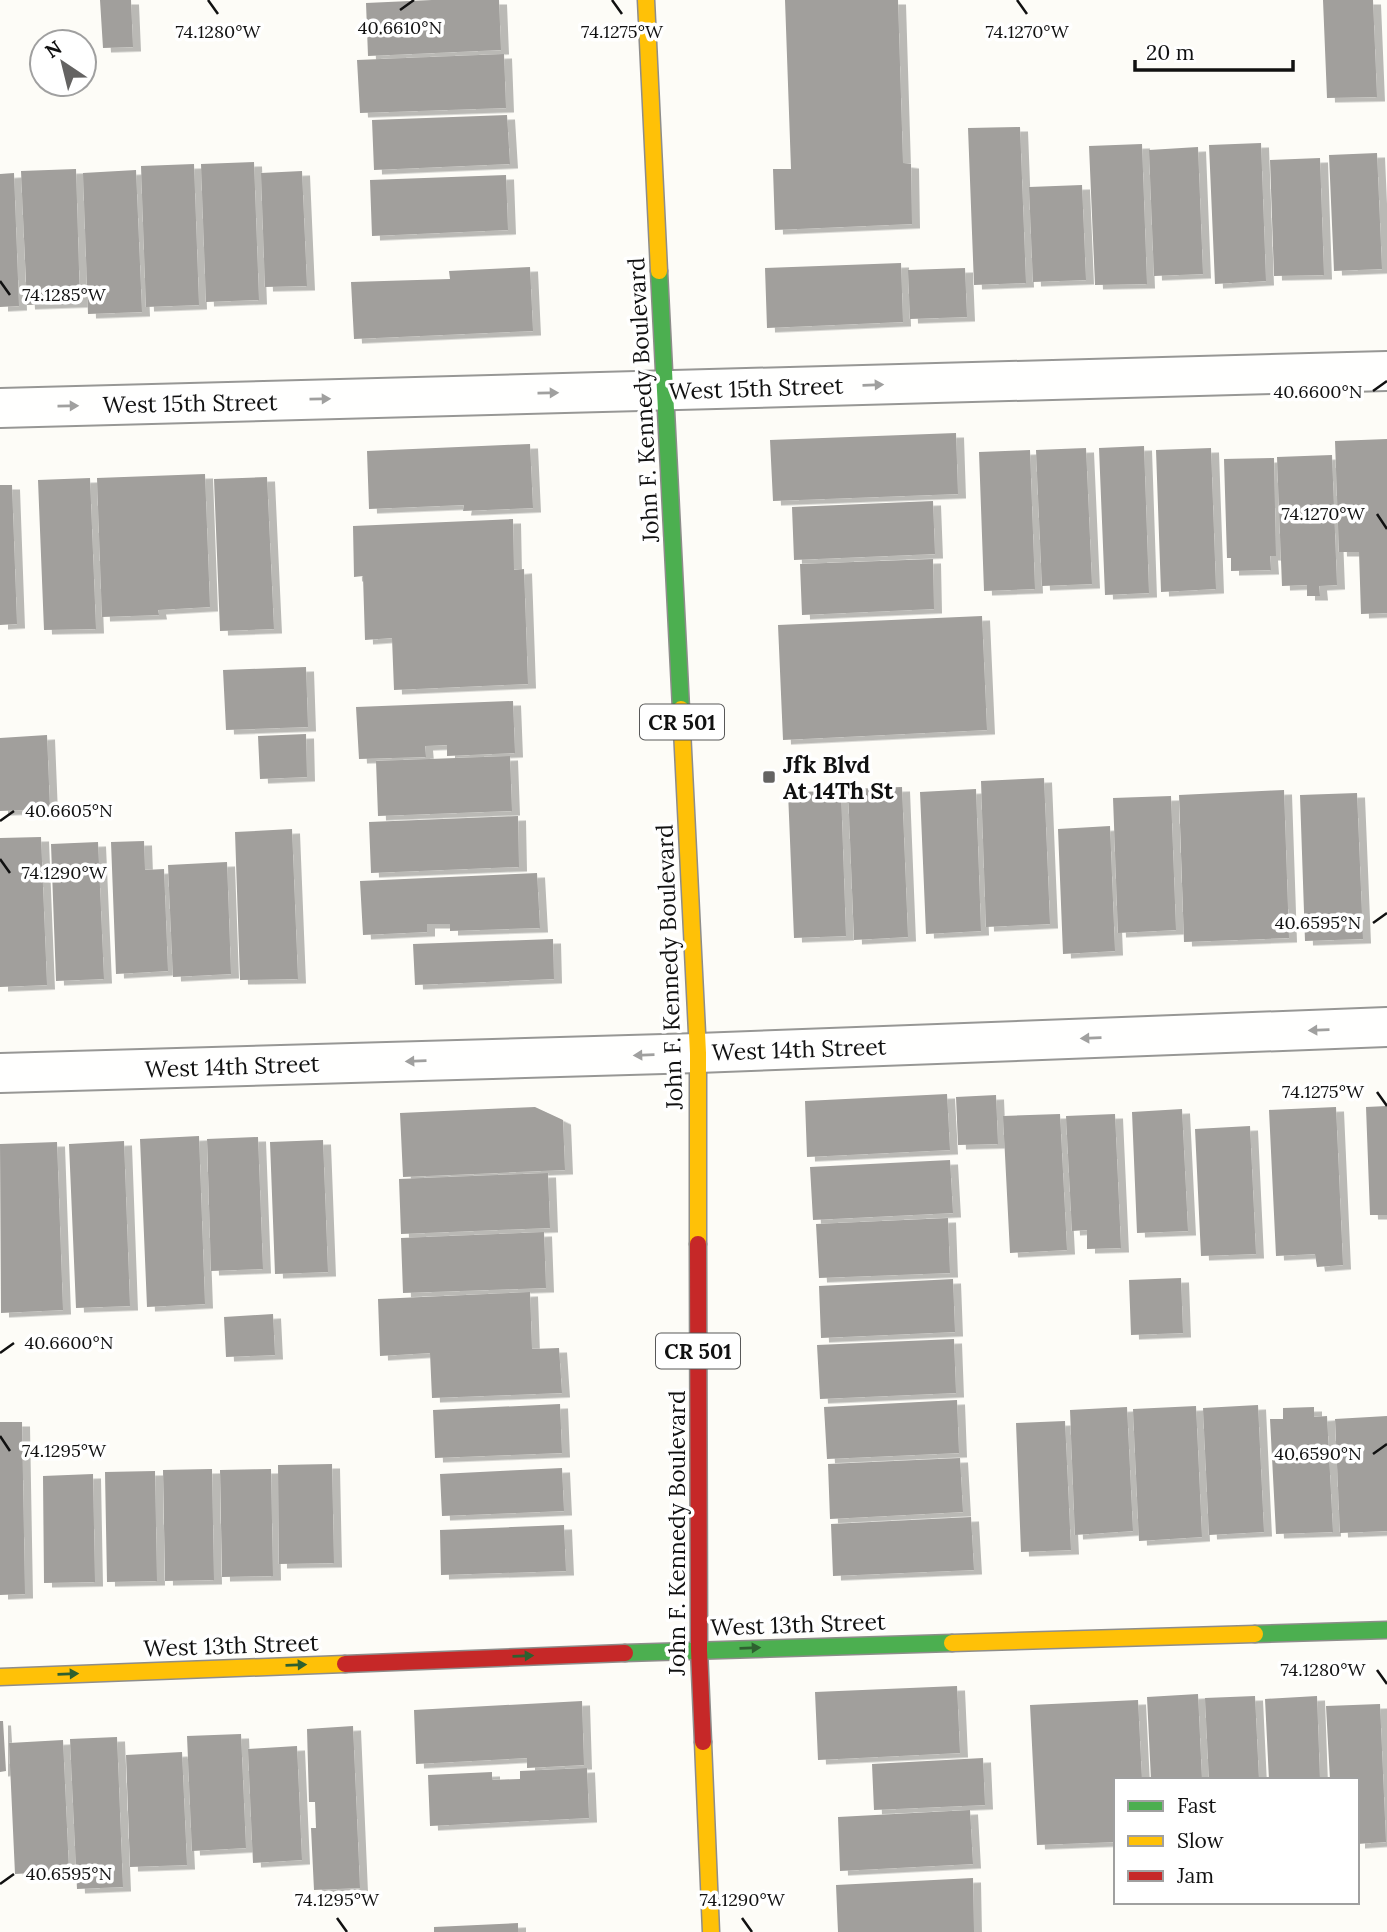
<svg xmlns="http://www.w3.org/2000/svg" width="1387" height="1932" viewBox="0 0 1387 1932" font-family="Lora,serif">
<style>
.building{fill:#a19f9c;filter:url(#shadow)}
.lines{fill:none;stroke-linecap:round;stroke-linejoin:round}
.street-casing{stroke:#979795;stroke-width:42}
.fast-casing{stroke:#8e8d8b;stroke-width:19}
.slow-casing{stroke:#8e8d8b;stroke-width:19}
.jam-casing{stroke:#8e8d8b;stroke-width:19}
.street{stroke:#fffffe;stroke-width:38}
.fast{stroke:#4caf50;stroke-width:16}
.slow{stroke:#ffc107;stroke-width:16}
.jam{stroke:#c62828;stroke-width:16}
.oneway{fill:#a0a09f}
.oneway2{fill:#2e6030}
.ticks{fill:none;stroke:#111;stroke-width:2.5}
.poi-dot{fill:#646362;stroke:#fff;stroke-width:2.5}
.labels{text-anchor:middle;dominant-baseline:central;stroke-width:7;stroke-linejoin:round;paint-order:stroke}
.shield{fill:#fff;stroke:#585858;stroke-width:2}
.shield-label{font-size:21px;font-weight:bold;fill:#111}
.street-label{font-size:23px;fill:#111;stroke:#fff}
.poi-label{font-size:23px;font-weight:bold;fill:#111;stroke:#fff;text-anchor:start}
.ticks-label{font-size:18px;text-anchor:middle;fill:#111;stroke:#fff;stroke-width:7;stroke-linejoin:round;paint-order:stroke}
</style>
<defs>
<filter id="shadow"><feDropShadow dx="8" dy="4.5" stdDeviation="0" flood-color="#0004"/></filter>
</defs>
<rect width="100%" height="100%" fill="#fdfcf7"/>
<path class="building" d="M100,0H131L133,47L103,48Z
M432,0H499L501,50L368,56L366,3Z
M785,0H898L903,163L911,164L912,224L775,230L773,169H791Z
M1323,0H1373L1377,97L1327,98Z
M504,54L506,108L360,113L357,60Z
M507,115L510,164L374,170L372,120Z
M1020,127L1026,283L974,285L968,128Z
M1261,143L1266,281L1215,284L1209,145Z
M1142,144L1147,284L1095,285L1089,146Z
M1198,147L1203,274L1154,276L1149,150Z
M1377,153L1382,269L1334,271L1329,155Z
M1320,158L1324,275L1274,276L1270,160Z
M254,162L259,300L206,302L201,164Z
M194,164L199,305L146,307L141,166Z
M76,169L80,303L27,305L21,171Z
M136,170L142,312L88,314L83,173Z
M302,171L307,286L265,287L261,173Z
M14,173L19,306L0,307V174Z
M506,175L508,230L372,236L370,180Z
M1082,185L1086,280L1033,282L1029,187Z
M901,263L903,322L767,328L765,268Z
M530,267L533,331L354,339L351,282L450,279L449,271Z
M965,268L967,317L910,319L908,270Z
M956,433L958,494L773,501L770,440Z
M1387,439V613L1361,614L1359,552H1339L1335,441Z
M530,444L533,508L463,511L464,505L369,509L367,451Z
M1144,446L1149,593L1105,595L1099,448Z
M1086,448L1092,584L1042,586L1036,450Z
M1211,448L1216,589L1161,592L1156,450Z
M1030,450L1035,589L984,591L979,452Z
M1332,455L1337,585L1319,586L1320,596H1307V585L1282,586L1277,457Z
M1274,458L1276,556H1270L1271,570L1231,571V558H1227L1224,459Z
M205,474L210,607L158,610L159,615L102,617L97,478Z
M267,477L274,629L220,631L214,479Z
M90,478L96,629L44,630L38,480Z
M0,485H12L17,624L0,625Z
M933,501L935,554L794,560L792,507Z
M513,519L514,570L524,569L528,684L394,690L392,638L365,640L363,576L354,577L353,526Z
M933,559L934,609L802,615L800,564Z
M982,616L987,730L783,740L778,625Z
M306,667L308,727L226,730L223,670Z
M513,701L515,753L447,756V745L425,746L426,757L359,759L356,707Z
M306,734L307,777L260,779L258,736Z
M47,735L50,809L0,811V738Z
M510,756L512,811L378,816L376,761Z
M1044,778L1050,924L986,927L981,781Z
M902,787L908,937L854,940L848,789Z
M976,789L981,931L926,934L920,792Z
M1284,790L1289,938L1184,942L1179,795Z
M841,791L846,936L794,938L788,792Z
M1357,793L1363,939L1305,941L1300,795Z
M1171,796L1176,930L1118,933L1113,798Z
M518,816L519,867L371,873L369,822Z
M1110,826L1115,951L1063,954L1058,829Z
M292,829L298,979L240,980L235,832Z
M41,837L47,985L0,987V838Z
M144,841L145,870L164,869L168,971L116,974L111,842Z
M98,842L104,979L56,981L51,844Z
M227,862L231,974L173,977L168,865Z
M537,873L540,928L450,931V924H427V932L363,935L360,881Z
M553,939L554,979L415,985L413,944Z
M947,1094L950,1150L807,1157L805,1101Z
M996,1095L998,1144L958,1145L956,1097Z
M1387,1106V1215H1370L1366,1107Z
M535,1107L563,1120L565,1170L403,1177L400,1113Z
M1336,1107L1343,1265L1317,1267L1315,1254L1276,1256L1269,1110Z
M1182,1109L1188,1231L1137,1233L1132,1112Z
M1060,1114L1067,1250L1010,1253L1003,1116Z
M1115,1114L1121,1248L1087,1249V1230L1072,1231L1066,1116Z
M1250,1126L1256,1254L1201,1256L1195,1129Z
M199,1136L205,1304L147,1307L140,1139Z
M258,1137L263,1269L211,1271L207,1139Z
M323,1140L328,1272L275,1274L270,1142Z
M124,1141L130,1306L76,1308L69,1144Z
M57,1142L63,1310L1,1313L0,1144Z
M950,1160L953,1213L813,1220L810,1167Z
M548,1173L550,1228L401,1234L399,1179Z
M948,1218L950,1273L819,1278L816,1224Z
M544,1232L546,1288L403,1293L401,1238Z
M1181,1278L1183,1333L1131,1335L1129,1280Z
M953,1279L955,1332L821,1338L819,1286Z
M530,1292L532,1349L559,1348L562,1393L432,1398L430,1353L380,1356L378,1299Z
M273,1314L275,1355L226,1357L224,1317Z
M954,1339L956,1393L820,1399L817,1345Z
M957,1400L959,1453L827,1459L824,1407Z
M560,1404L562,1453L435,1458L433,1410Z
M1258,1405L1264,1532L1209,1535L1203,1408Z
M1196,1406L1202,1537L1139,1541L1133,1409Z
M1127,1407L1133,1531L1075,1535L1070,1410Z
M1314,1407V1417L1327,1416L1333,1532L1276,1534L1270,1419H1283V1408Z
M1387,1416V1531L1340,1533L1335,1419Z
M1065,1421L1071,1550L1021,1552L1016,1423Z
M0,1422H22L25,1594L0,1595Z
M960,1458L963,1512L830,1519L828,1464Z
M332,1464L334,1563L279,1564L278,1465Z
M562,1468L564,1511L442,1516L440,1474Z
M212,1469L214,1580L165,1581L163,1470Z
M271,1469L273,1576L222,1577L220,1470Z
M155,1471L157,1581L107,1582L105,1472Z
M93,1474L95,1582L44,1583L43,1476Z
M971,1517L974,1570L833,1576L831,1524Z
M564,1525L566,1571L441,1575L440,1530Z
M957,1686L960,1753L818,1760L815,1692Z
M1198,1694L1202,1780H1151L1147,1697Z
M1255,1696L1259,1780H1209L1205,1698Z
M1317,1696L1320,1780H1269L1265,1699Z
M1138,1700L1142,1780H1116V1842L1037,1845L1030,1705Z
M582,1701L584,1765L527,1768V1758L416,1764L414,1710Z
M1380,1704L1386,1842L1357,1844V1780H1330L1326,1706Z
M0,1721H3L6,1771L0,1772Z
M353,1726L360,1888L314,1890L311,1828H316L315,1802H309L307,1729Z
M241,1734L246,1848L192,1851L187,1736Z
M117,1737L123,1887L77,1889L70,1739Z
M63,1740L69,1871L15,1874L9,1743Z
M297,1746L302,1860L253,1863L248,1749Z
M182,1752L187,1865L130,1867L126,1755Z
M983,1758L985,1805L874,1810L872,1764Z
M587,1768L589,1818L430,1826L428,1775L492,1772V1780L520,1779V1771Z
M970,1810L973,1864L840,1871L838,1817Z
M973,1878L974,1932H838L836,1885Z
M518,1923V1932H434V1927Z"/>
<g class="lines">
<g class="street-casing">
<path id="street" d="M0,408L1387,371
M0,1073L698,1053L1387,1027"/>
</g>
<g class="fast-casing">
<path id="fast" d="M659,271L681,709
M1255,1634L1387,1630
M625,1653L952,1643"/>
</g>
<g class="slow-casing">
<path id="slow" d="M646,0L659,271
M681,709L698,1053V1244
M952,1643L1255,1634
M0,1677L345,1664
M703,1742L711,1932"/>
</g>
<g class="jam-casing">
<path id="jam" d="M698,1244L699,1650L703,1742
M345,1664L625,1653"/>
</g>
<use href="#street" class="street"/>
<use href="#fast" class="fast"/>
<use href="#slow" class="slow"/>
<use href="#jam" class="jam"/>
</g>
<defs><path id="oneway-solid" d="M-6-.8H1V-3.2L6.5 0L1 3.2V.8H-6Z" transform="scale(1.75)"/></defs>
<g class="oneway">
<use href="#oneway-solid" transform="translate(873 385) rotate(-2)"/>
<use href="#oneway-solid" transform="translate(548 393) rotate(-1)"/>
<use href="#oneway-solid" transform="translate(320 399) rotate(-1)"/>
<use href="#oneway-solid" transform="translate(68 406) rotate(-1)"/>
<use href="#oneway-solid" transform="translate(1319 1030) rotate(178)"/>
<use href="#oneway-solid" transform="translate(1091 1038) rotate(178)"/>
<use href="#oneway-solid" transform="translate(644 1055) rotate(178)"/>
<use href="#oneway-solid" transform="translate(416 1061) rotate(178)"/>
</g>
<g class="oneway2">
<use href="#oneway-solid" transform="translate(750 1648) rotate(-2)"/>
<use href="#oneway-solid" transform="translate(523 1656) rotate(-2)"/>
<use href="#oneway-solid" transform="translate(296 1665) rotate(-2)"/>
<use href="#oneway-solid" transform="translate(68 1674) rotate(-2)"/>
</g>
<path class="ticks" d="M208,0L218,14M612,0L622,14M1017,0L1027,14M400,10L414,0M0,281L10,295M1373,391L1387,381M1377,514L1387,529M0,821L14,811M0,859L10,873M1373,923L1387,913M1377,1092L1387,1106M0,1353L14,1343M0,1436L10,1451M1373,1454L1387,1444M1377,1670L1387,1684M0,1884L14,1874M337,1918L347,1932M742,1918L752,1932"/>
<rect class="poi-dot" x="762" y="770" width="14" height="14" rx="3.5"/>
<g class="labels">
<g class="shield">
<rect x="640" y="704.5" width="84" height="35" rx="5"/>
<rect x="656" y="1333.5" width="84" height="35" rx="5"/>
</g>
<g class="shield-label">
<text x="682" y="722">CR 501</text>
<text x="698" y="1351">CR 501</text>
</g>
<g class="street-label">
<text transform="translate(756 388) rotate(-2)">West 15th Street</text>
<text transform="translate(643 400) rotate(-93)">John F. Kennedy Boulevard</text>
<text transform="translate(190 403) rotate(-1)">West 15th Street</text>
<text transform="translate(669 967) rotate(-92)">John F. Kennedy Boulevard</text>
<text transform="translate(799 1049) rotate(-2)">West 14th Street</text>
<text transform="translate(232 1066) rotate(-2)">West 14th Street</text>
<text transform="translate(676 1533) rotate(-90)">John F. Kennedy Boulevard</text>
<text transform="translate(798 1624) rotate(-2)">West 13th Street</text>
<text transform="translate(231 1645) rotate(-2)">West 13th Street</text>
</g>
<g class="poi-label">
<text x="783" y="764">Jfk Blvd<tspan x="783" dy="26">At 14Th St</tspan></text>
</g>
</g>
<g class="ticks-label">
<text x="400" y="34">40.6610°N</text>
<text x="1027" y="38">74.1270°W</text>
<text x="218" y="38">74.1280°W</text>
<text x="622" y="38">74.1275°W</text>
<text x="64" y="301">74.1285°W</text>
<text x="1318" y="398">40.6600°N</text>
<text x="1323" y="520">74.1270°W</text>
<text x="69" y="817">40.6605°N</text>
<text x="64" y="879">74.1290°W</text>
<text x="1318" y="929">40.6595°N</text>
<text x="1323" y="1098">74.1275°W</text>
<text x="69" y="1349">40.6600°N</text>
<text x="64" y="1457">74.1295°W</text>
<text x="1318" y="1460">40.6590°N</text>
<text x="1323" y="1676">74.1280°W</text>
<text x="69" y="1880">40.6595°N</text>
<text x="337" y="1906">74.1295°W</text>
<text x="742" y="1906">74.1290°W</text>
</g>
<rect x="1114" y="1778" width="245" height="126" fill="#ffffff" stroke="#a0a0a0" stroke-width="2"/>
<rect x="1128" y="1801" width="35" height="10" fill="#4caf50" stroke="#a0a0a0" stroke-width="2"/>
<text x="1177" y="1813" font-size="21" fill="#111111">Fast</text>
<rect x="1128" y="1836" width="35" height="10" fill="#ffc107" stroke="#a0a0a0" stroke-width="2"/>
<text x="1177" y="1848" font-size="21" fill="#111111">Slow</text>
<rect x="1128" y="1871" width="35" height="10" fill="#c62828" stroke="#a0a0a0" stroke-width="2"/>
<text x="1177" y="1883" font-size="21" fill="#111111">Jam</text>
<g transform="translate(63 63) rotate(325)"><circle r="33" fill="#ffffff" stroke="#a0a0a0" stroke-width="2"/>
<path d="M0-5L12 26L0 18L-12 26Z" fill="#646362"/>
<text y="-10" font-size="19" font-weight="bold" text-anchor="middle" fill="#111111">N</text>
</g>
<path d="M1135 60v10h158v-10" fill="none" stroke="#111111" stroke-width="3.5"/>
<text x="1146" y="60" font-size="21" fill="#111111" stroke="#ffffff" stroke-width="5" paint-order="stroke">20 m</text>
</svg>
